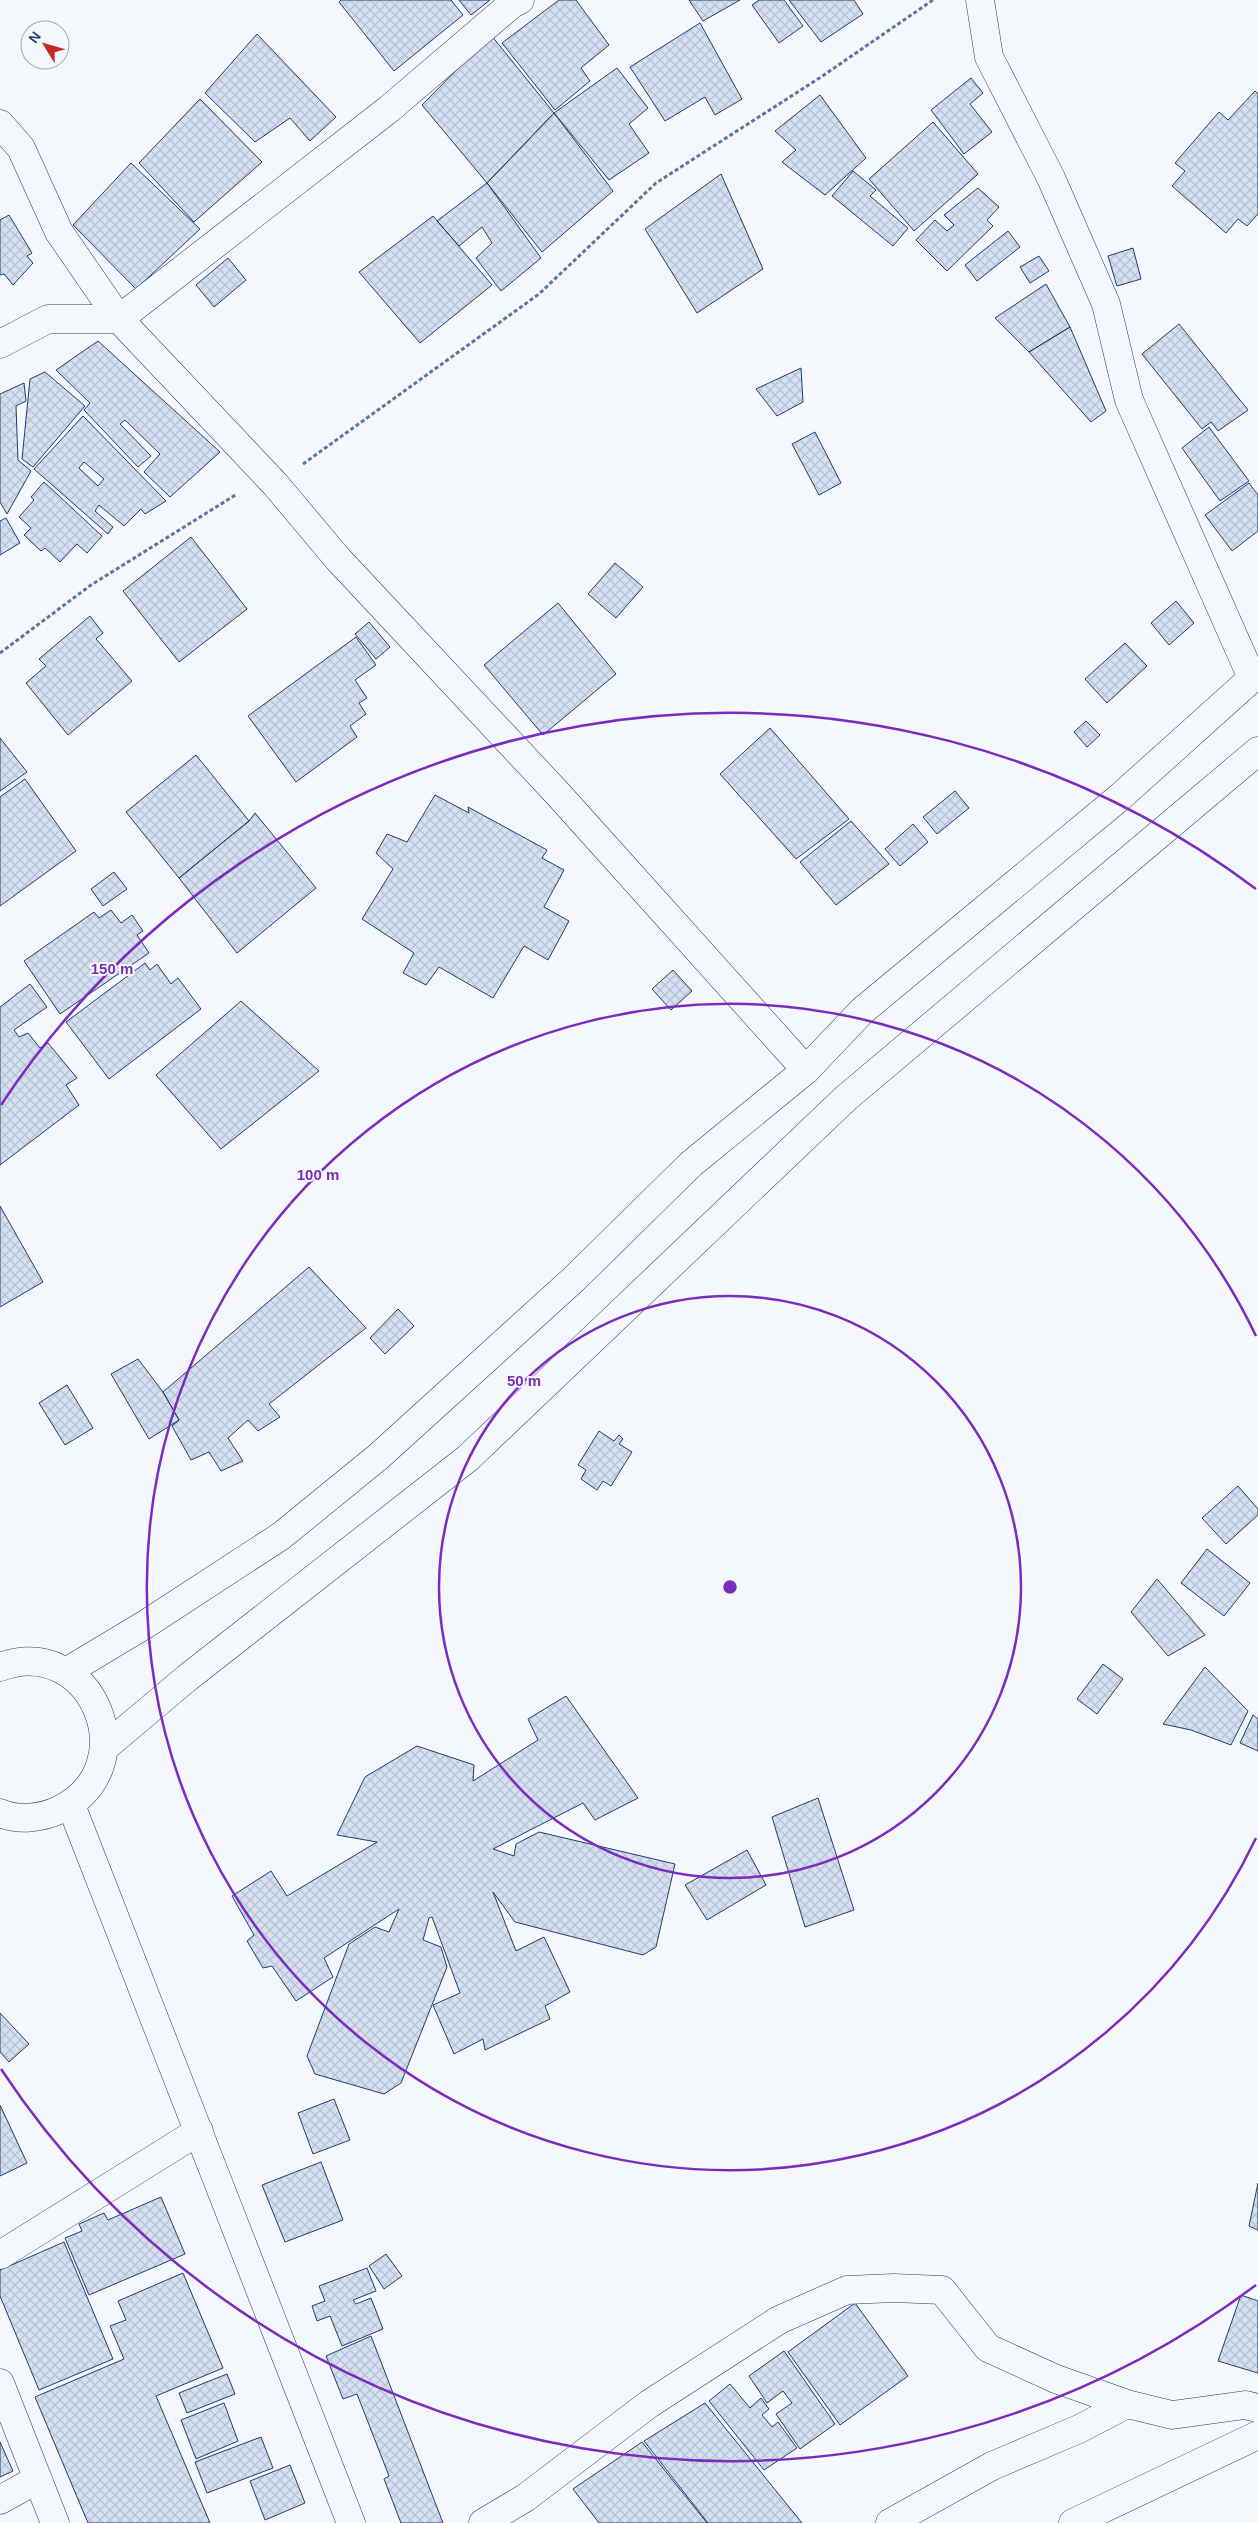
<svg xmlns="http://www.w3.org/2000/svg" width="1258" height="2523" viewBox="0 0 1258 2523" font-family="Arial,sans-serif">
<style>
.building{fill:url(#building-cross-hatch);stroke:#1d3f73;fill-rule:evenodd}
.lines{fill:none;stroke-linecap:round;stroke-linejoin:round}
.minor-casing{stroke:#1d3f73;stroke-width:29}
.highway-casing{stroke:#1d3f73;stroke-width:29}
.path{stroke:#5e769c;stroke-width:3;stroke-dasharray:4 2.5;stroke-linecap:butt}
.minor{stroke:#f4f7fb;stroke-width:28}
.highway{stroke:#f4f7fb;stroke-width:28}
.ring{fill:none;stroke:#7b2cbf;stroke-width:2.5}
.centre{fill:#7b2cbf;stroke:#f4f7fb;stroke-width:2.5}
.ring-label{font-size:15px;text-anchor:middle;font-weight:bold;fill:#7b2cbf;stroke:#f4f7fb;stroke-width:4;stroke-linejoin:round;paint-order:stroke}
</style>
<defs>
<pattern id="building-cross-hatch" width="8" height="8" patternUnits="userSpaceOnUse" patternTransform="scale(1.25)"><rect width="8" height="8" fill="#d5e0f0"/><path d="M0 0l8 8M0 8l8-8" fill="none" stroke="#b6c1d1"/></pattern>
</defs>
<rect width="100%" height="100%" fill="#f4f7fb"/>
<path class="building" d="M341,0H451L463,15L394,71L339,2Z
M459,0H490L471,15Z
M559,0H576L609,45L581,68L590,81L555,110L502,43Z
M689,0H740L703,21Z
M759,0H784L803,26L779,43L752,5Z
M789,0H854L863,14L821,42Z
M700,23L742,99L715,115L705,97L665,121L630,67Z
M257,34L336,117L310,141L290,118L255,142L205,93Z
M491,35L554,113L487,183L422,105Z
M617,68L648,108L629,124L649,153L609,180L554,113Z
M971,78L983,93L970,104L992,132L964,154L931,110Z
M1255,91L1258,94V214L1247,226L1238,219L1226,233L1172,186L1185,171L1175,163L1219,112L1228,120Z
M820,95L866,158L825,195L782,162L796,150L775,131Z
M200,99L262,162L194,222L139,163Z
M554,113L613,191L542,252L487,183Z
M933,122L978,174L914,231L869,179Z
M131,163L200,229L136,289L73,225Z
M853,171L876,190L870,196L908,228L893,246L832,196Z
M721,174L763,269L697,313L645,229Z
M487,183L541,258L501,291L476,258L492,243L482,227L459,246L437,221Z
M978,188L999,207L987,220L993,226L947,271L916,240L935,220L947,231L954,225L944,215Z
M9,215L32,253L27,256L33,263L13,285L4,274L0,275V220Z
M433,216L492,285L420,343L359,272Z
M1008,231L1020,247L977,281L965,265Z
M1133,248L1141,279L1117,286L1108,256Z
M1039,256L1049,271L1030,283L1020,267Z
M228,258L246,280L214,307L196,285Z
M1046,284L1070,327L1029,352L995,318Z
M1179,324L1248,410L1218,431L1211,422L1202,429L1142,354Z
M1070,327L1106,411L1091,422L1029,352Z
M98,341L220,452L170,497L144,472L160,454L125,420L120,424L151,456L138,467L84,410L90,403L56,370Z
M801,368L803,402L777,416L756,389Z
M45,372L85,406L33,467L22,459L30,379Z
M24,383L26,401L16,406L18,460L31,471L7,514L0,502V394Z
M83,416L166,501L145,514L141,509L124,526L99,505L95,511L113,527L108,534L34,469ZM84,462L104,479L98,486L79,468Z
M1209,427L1249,481L1220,501L1182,448Z
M815,432L841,483L819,495L792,444Z
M44,482L102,536L87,553L77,544L60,562L45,548L41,551L24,535L31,528L19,517L34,500L31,497Z
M1249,483L1258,495V531L1232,551L1205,515Z
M6,518L20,543L0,555V521Z
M191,537L247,609L179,662L123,591Z
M615,563L643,587L616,618L588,594Z
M1176,601L1194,623L1169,645L1151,623Z
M558,603L616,674L543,735L484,665Z
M90,616L103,633L96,639L132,681L68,735L26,683L46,666L39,659Z
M369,622L390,647L376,659L355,634Z
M356,637L376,665L355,680L367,698L359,703L366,714L350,726L357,737L296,782L248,716Z
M1125,643L1147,666L1107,703L1085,679Z
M1086,721L1100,735L1087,747L1074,732Z
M770,728L849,819L796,859L720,774Z
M0,738L27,772L0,791Z
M196,755L249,821L179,878L126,812Z
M25,779L76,851L0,906V797Z
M955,791L969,808L937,834L923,817Z
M435,795L469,813L468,807L547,850L542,858L564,870L544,907L569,921L548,960L524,946L493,998L439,967L426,985L403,973L414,953L362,919L393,869L376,853L387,834L407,842Z
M255,813L316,888L237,953L179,878L249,821Z
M851,821L889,864L836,905L800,862Z
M913,824L928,842L900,866L885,849Z
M114,872L127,889L103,906L91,889Z
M111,910L121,923L132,915L143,931L137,935L149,953L60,1014L24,961L94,912L99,918Z
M145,963L150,970L157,964L171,984L178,978L201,1009L109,1079L66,1022Z
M673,970L692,991L671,1010L652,989Z
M30,984L47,1007L14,1030L19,1037L28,1033L40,1048L48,1043L77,1078L66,1085L79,1105L0,1165V1007Z
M241,1001L319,1071L221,1149L156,1075Z
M0,1206L43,1282L0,1307Z
M309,1267L366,1328L269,1404L280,1417L258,1431L248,1420L228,1438L243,1461L221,1471L209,1452L191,1460L172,1426L179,1420L163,1392Z
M398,1309L414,1326L385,1354L370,1338Z
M138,1359L163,1392L179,1420L149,1439L111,1374Z
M67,1385L93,1428L65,1445L39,1403Z
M599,1431L614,1441L619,1435L623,1439L619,1444L632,1452L611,1486L603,1481L597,1490L581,1479L586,1470L578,1465Z
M1238,1486L1258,1509V1515L1226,1544L1202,1518Z
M1207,1549L1250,1583L1224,1616L1181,1583Z
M1157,1579L1205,1635L1168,1656L1131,1612Z
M1103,1664L1123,1679L1097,1714L1077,1699Z
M1205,1667L1248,1711L1231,1745L1191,1730L1163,1724Z
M566,1696L638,1798L595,1820L583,1803L493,1849L514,1856L516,1844L539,1832L675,1864L656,1947L643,1955L515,1922L493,1892L516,1951L544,1937L570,1992L545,2006L550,2019L485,2050L483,2039L454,2054L433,2005L460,1993L432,1917L429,1918L423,1940L441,1947L447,1967L401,2083L384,2094L315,2074L307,2056L349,1944L375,1927L389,1932L399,1909L324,1958L333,1977L296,2001L272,1966L263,1968L247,1941L254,1935L232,1896L271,1871L287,1896L377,1842L337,1835L365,1777L417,1746L474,1765L473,1781L538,1740L528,1719Z
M1253,1715L1258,1719V1751L1240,1743Z
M818,1798L854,1910L805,1927L772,1817Z
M747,1850L766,1885L707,1920L685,1885Z
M0,2013L29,2044L9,2062L0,2052Z
M334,2099L350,2140L313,2154L298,2113Z
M0,2105L27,2163L0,2176Z
M321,2162L343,2220L285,2242L262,2185Z
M1258,2183V2230L1249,2226Z
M161,2197L185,2254L89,2295L65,2238L82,2231L79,2224L104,2213L108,2220Z
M64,2242L113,2359L39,2390L0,2296V2270Z
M386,2254L402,2276L384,2289L369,2266Z
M367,2268L376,2291L353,2300L356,2304L371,2298L383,2329L342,2346L330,2316L317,2321L312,2306L325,2301L319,2286Z
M183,2273L223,2368L156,2396L210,2523H88L35,2397L124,2359L110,2326L126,2320L118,2301Z
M1241,2295L1258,2301V2373L1218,2361Z
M855,2303L908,2376L840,2425L788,2352Z
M371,2336L443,2523H401L384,2479L389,2476L357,2394L343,2399L326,2356Z
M784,2351L835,2424L800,2449L776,2414L792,2403L783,2391L767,2403L749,2376Z
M227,2374L235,2394L187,2413L179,2393Z
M730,2384L750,2408L761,2398L769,2409L762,2415L772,2427L778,2422L797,2448L764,2470L709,2401Z
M224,2403L238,2441L196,2459L181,2420Z
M705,2403L802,2523H708L644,2441Z
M261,2437L273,2468L207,2493L195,2462Z
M0,2442L13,2471L0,2477Z
M642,2442L707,2523H599L573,2489Z
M290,2465L305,2503L265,2520L250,2481Z"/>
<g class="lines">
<g class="minor-casing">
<path id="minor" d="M980,0L989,57L1051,178L1106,304L1129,400L1252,678
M0,124L21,148L59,232L119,319L275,484L338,559L558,794L806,1070
M0,344L48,319H119L389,109L512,4L520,0
M71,1805L351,2523
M0,2255L199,2131
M0,2383L55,2523
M0,2500L38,2479
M483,2523L525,2498L649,2404L779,2320L847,2290L894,2288L942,2290L988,2348L1056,2379L1127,2404L1172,2415L1245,2405L1258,2408
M890,2523L992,2466L1079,2429L1127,2404
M1073,2523L1258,2435"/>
</g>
<g class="highway-casing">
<path id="highway" d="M0,1667C92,1633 148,1767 59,1810C42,1818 18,1821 0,1813
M66,1672L146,1624L281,1536L378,1457L574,1279L691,1164L806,1070L862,1011L1120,797L1258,673
M104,1748L187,1678L468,1458L846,1098L1258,751"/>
</g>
<path class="path" d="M303,464L539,294L656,183L821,77L933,0
M0,653L91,585L237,494"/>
<use href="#minor" class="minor"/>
<use href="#highway" class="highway"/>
</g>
<g class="ring">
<circle cx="730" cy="1587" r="291"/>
<path d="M1256 1838A583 583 0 1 1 1256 1336"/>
<path d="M1256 2285A874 874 0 0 1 1 2069M1 1105A874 874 0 0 1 1256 889"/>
</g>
<circle cx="730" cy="1587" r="8" class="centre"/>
<g class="ring-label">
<text x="112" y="974">150 m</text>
<text x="318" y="1180">100 m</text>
<text x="524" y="1386">50 m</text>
</g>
<g transform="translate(45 45) rotate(307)"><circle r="24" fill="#f4f7fb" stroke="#9eadc5"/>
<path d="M0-4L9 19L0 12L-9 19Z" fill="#c62828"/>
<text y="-8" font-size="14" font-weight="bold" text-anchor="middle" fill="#1d3f73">N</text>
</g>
</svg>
